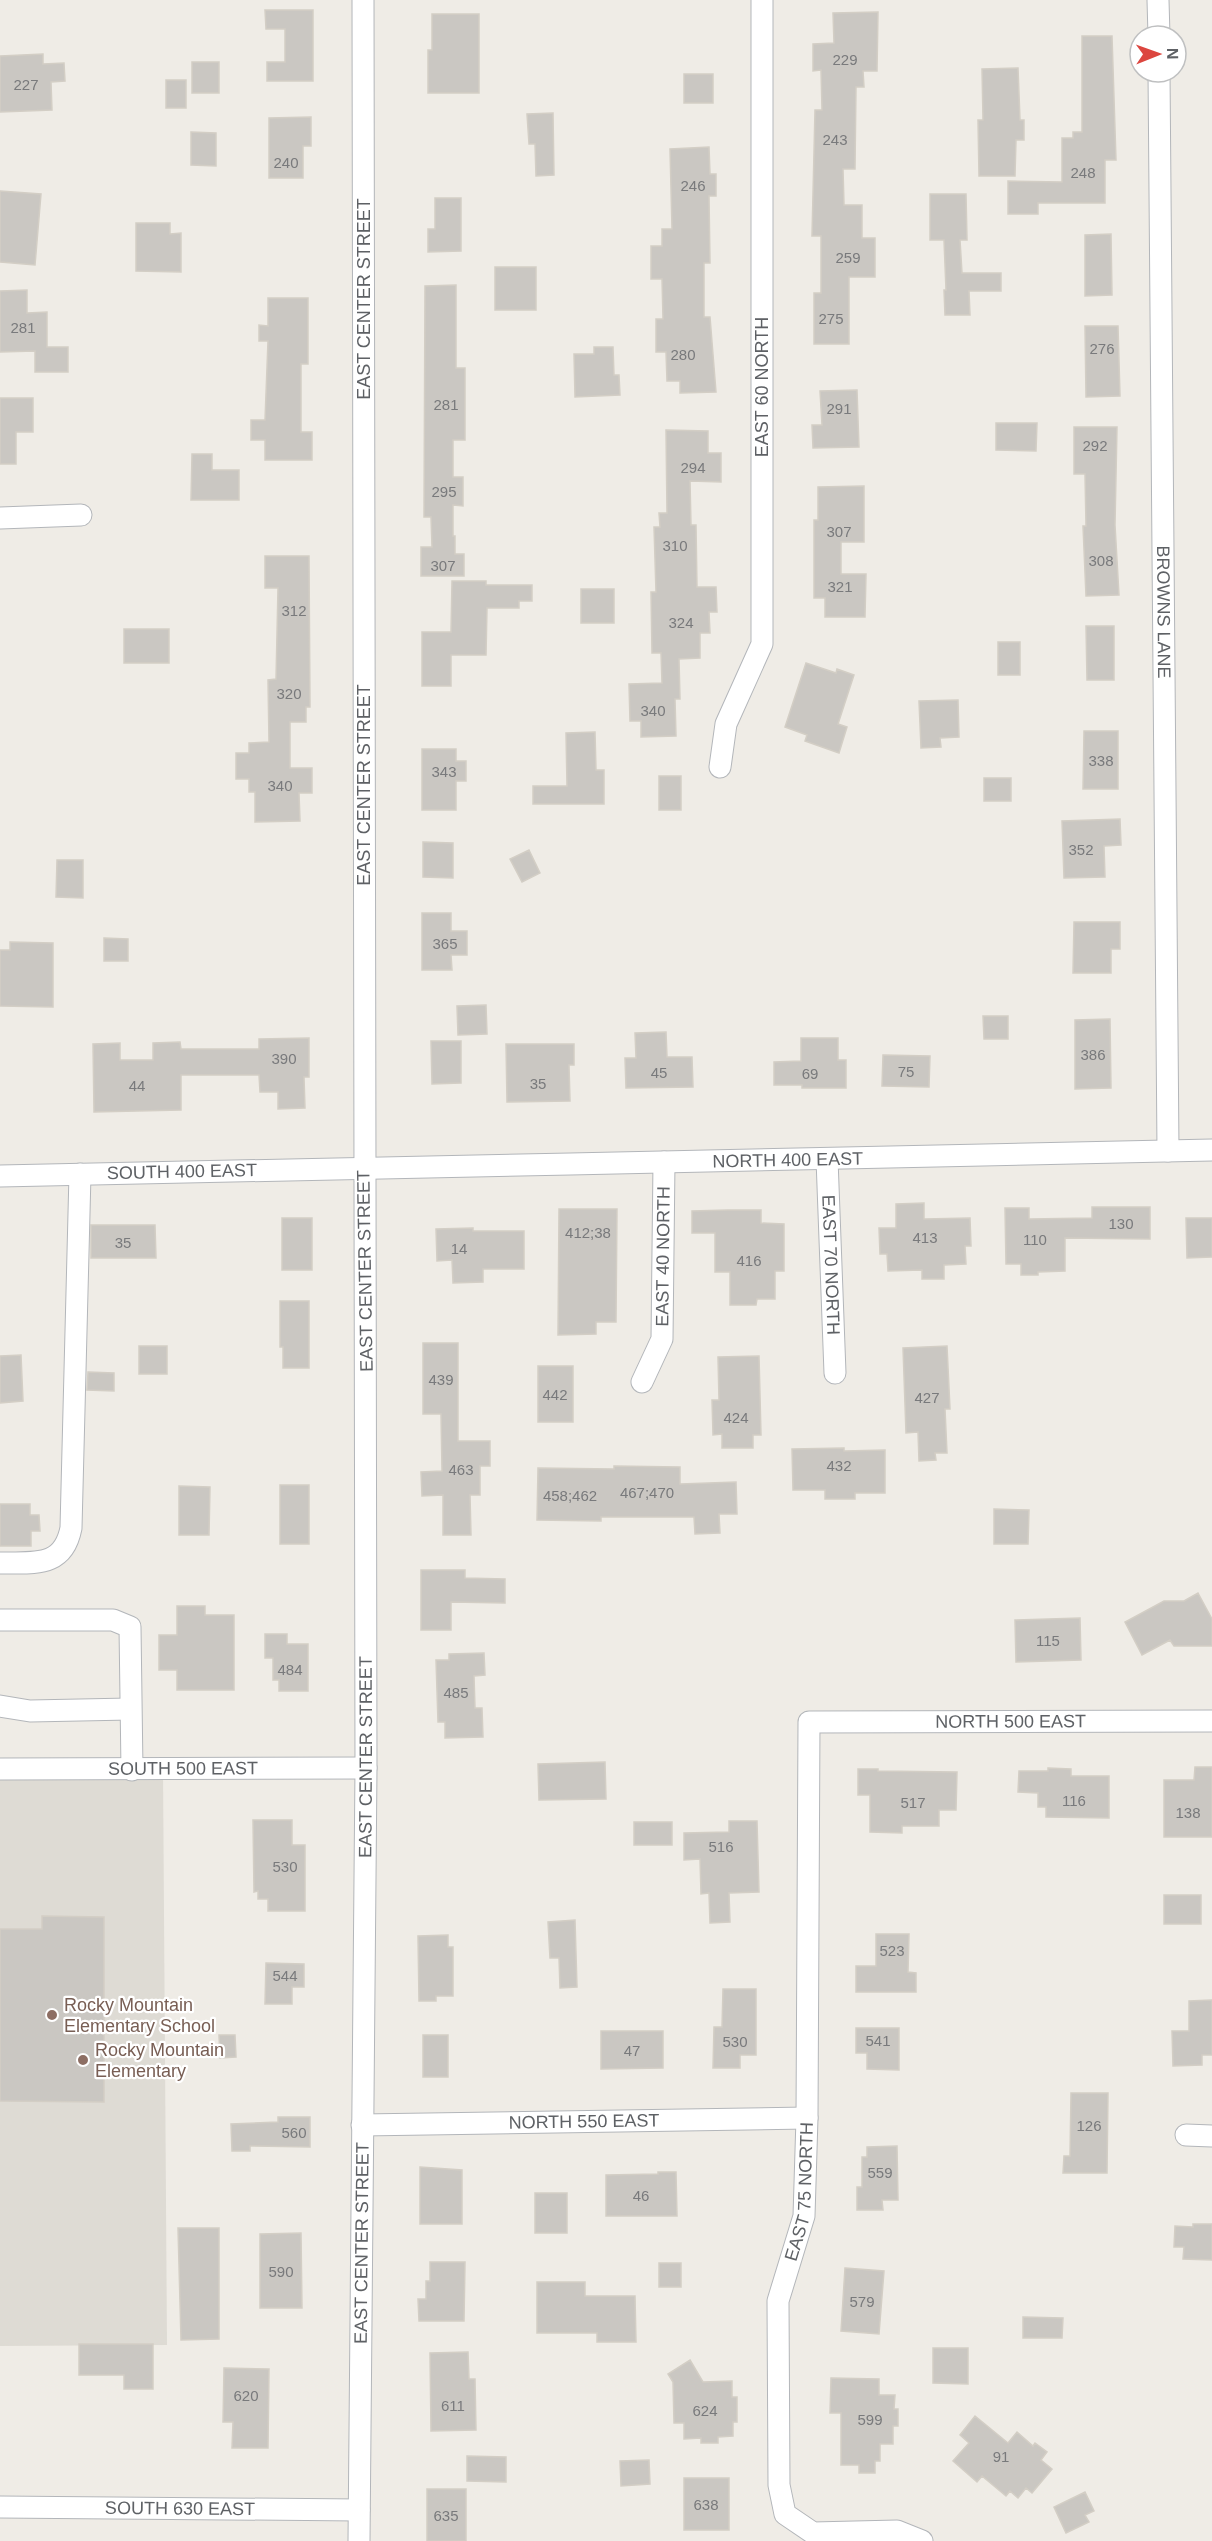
<svg xmlns="http://www.w3.org/2000/svg" width="1212" height="2541" viewBox="0 0 1212 2541" font-family="Arial,sans-serif">
<style>
.education{fill:#dedbd4}
.building{fill:#cac7c2;stroke:#d3cec5;stroke-width:1.5}
.lines{fill:none;stroke-linecap:round;stroke-linejoin:round}
.minor-casing{stroke:#b3b6ba;stroke-width:23}
.minor{stroke:#fff;stroke-width:21}
.education-dot{fill:#8d6e63;stroke:#fff;stroke-width:2}
.labels{text-anchor:middle;dominant-baseline:central;stroke-width:4.5;stroke-linejoin:round;paint-order:stroke}
.number-label{font-size:15px;fill:#797a7c}
.street-label{font-size:18px;fill:#5e6165;stroke:#fff}
.education-label{font-size:18px;fill:#785e54;stroke:#fff;text-anchor:start}
</style>
<rect width="100%" height="100%" fill="#efece6"/>
<path class="education" d="M163,1768L167,2345L0,2346V1775Z"/>
<path class="building" d="M265,10H313V81H267V62H285V29H266Z
M878,12L877,71H863L864,87H856L855,169H843L844,205H862V238H875V277H849V344H814V293H821V236H812L815,110H822L821,70L813,71V44L834,43L833,13Z
M432,14H479V93H428V50H432Z
M1082,36H1112L1116,160H1105V203H1038V214H1008V181L1062,182V138H1073V132H1082Z
M43,54V64L64,63L65,81L51,82L52,110L0,112V56Z
M192,62H219V93H192Z
M1018,68L1020,120H1024V140H1016L1015,176H979L978,120H983L982,69Z
M684,74H713V103H684Z
M166,80H186V108H166Z
M553,113L554,175L536,176L535,144H529L527,114Z
M311,117V146H303V178H269V118Z
M191,132L216,133V166L191,165Z
M709,147L710,174H716V196H709L710,263H704V317H710L716,392L680,393V381H667L666,352H656V319H663L662,279H651V246H662V229H672L670,149Z
M0,191L41,194L35,265L0,262Z
M930,194H966L967,240H960L962,273H1001V291H969L970,315H945L944,290H946L944,240H930Z
M435,198H461V251L428,252V229H435Z
M136,223H170V234L181,233V272L136,271Z
M1111,234L1112,295L1085,296V235Z
M495,267H536V310H495Z
M456,285V368H465V440H453V477H463V506L453,505V536H455V554H464V576H421V547H432L431,517H424L425,286Z
M27,290V313L47,312V347H68V372H35V351L0,352V291Z
M268,298H308V364H301V432H312V460H265V440H251V420H265L268,341H259V325L268,326Z
M1085,326H1118L1120,396L1086,397Z
M594,347H613L614,375H619L620,395L575,397L574,354H594Z
M857,390L859,447L813,448L812,425H822L820,391Z
M0,398H33V432H16V464H0Z
M996,423H1037L1036,451L996,450Z
M1074,427H1117L1115,525L1119,595L1086,596L1083,526H1086L1085,474H1074Z
M666,430L708,431V453H721V482L690,481L691,525H696L697,587H716L717,612H709L710,633H700V658L679,659L680,699H675L676,736L641,737V721H630L629,684L662,683L661,653H652L651,592H656L654,527H660L659,513H667Z
M192,454H212V470H239V500H191Z
M864,486V542H841V574H866L865,617H825V598H814V520H818V487Z
M265,556H309L310,707H306V722H290V768H312V793H299L300,821L255,822V792H249V779H236V753H249V743L269,742L268,680L276,679L278,588H265Z
M452,581H486V585H532V601H519V608H487L486,655H451V686H422V632H451Z
M581,589H614V623H581Z
M1086,626H1114V680H1087Z
M124,629H169V663H124Z
M998,642H1020V675H998Z
M806,663L836,673L837,669L854,675L838,724L847,727L839,753L805,741L807,735L785,727Z
M958,700L959,737L940,738L941,747L921,748L919,701Z
M1084,731H1118V789H1083Z
M595,732L596,770H604V804H533V786H567L566,733Z
M422,749H456V761H466V781H456V810H422Z
M659,776H681V810H659Z
M984,778H1011V801H984Z
M1120,819L1121,845L1104,846L1105,877L1064,878L1062,821Z
M423,842L453,843V878L423,877Z
M529,850L540,873L522,882L510,859Z
M57,860H83V898L56,897Z
M422,913H451V931H467V955H451L452,970H422Z
M1074,922H1120V949H1111V973H1073Z
M104,938L128,939V961H104Z
M10,942L53,943V1007L0,1006V950H10Z
M486,1005L487,1034L458,1035L457,1006Z
M983,1016H1008V1039H984Z
M1110,1019L1111,1088L1075,1089V1020Z
M666,1032L667,1057H692L693,1087L626,1088L625,1058H636L635,1033Z
M309,1038V1077H304L305,1108L278,1109V1092H260L259,1075H181V1110L94,1112L93,1044L120,1043V1060H153V1043L180,1042L181,1049H259V1039Z
M801,1038H838V1060H846V1088H802V1085H774V1062L801,1061Z
M431,1041H461V1083L432,1084Z
M506,1044H574V1065H569L570,1101L507,1102Z
M883,1055L930,1056L929,1087L882,1086Z
M924,1203V1219L970,1218L971,1246H965L966,1264L944,1265V1279H922V1270L888,1271L887,1254H880L879,1228H896V1204Z
M1092,1207H1150V1239L1065,1238V1271L1038,1272V1275H1021V1264H1006L1005,1208H1029V1219L1092,1218Z
M559,1209H617L616,1322H596V1334L558,1335Z
M728,1210H761V1223L784,1224V1271H775V1299H757L756,1305H730V1272H715V1233H692V1211Z
M282,1218H312V1270H282Z
M1186,1218H1212V1257L1187,1258Z
M91,1225H155L156,1258H91Z
M473,1228V1231H524V1269H483V1282L453,1283L452,1260L437,1261L436,1229Z
M280,1301H309V1368H283V1347H280Z
M423,1343H458V1441H490V1466H480V1495H470L471,1535H443V1495L422,1496L421,1472L442,1471L441,1414H423Z
M139,1346H167V1374H139Z
M947,1346L950,1409H945L947,1453H935L936,1460L919,1461L918,1432L906,1433L903,1348Z
M21,1355L23,1401L0,1403V1356Z
M759,1356L761,1435H753V1448H722V1434L713,1435L712,1400H719L718,1357Z
M538,1366H573V1422H538Z
M88,1372L114,1373V1391L87,1390Z
M844,1448V1451L885,1450V1493H855V1499H825V1490H793L792,1449Z
M614,1466L680,1467V1484L736,1482L737,1514H719L720,1533L695,1534L694,1517H601V1521L537,1520L538,1468L614,1469Z
M280,1485H309V1544H280Z
M179,1486L210,1487L209,1535H179Z
M0,1504H30V1515H39L40,1531H31V1546H0Z
M994,1509L1029,1510L1028,1544H994Z
M421,1570H465V1578L505,1579V1603L451,1602V1630H421Z
M1198,1593L1212,1619V1646H1174L1170,1640L1142,1655L1125,1622L1164,1601H1184Z
M177,1606H205V1615H234V1690H177V1670H159V1635H177Z
M1080,1618L1081,1660L1016,1662L1015,1620Z
M265,1634H287V1644H308V1691H279V1680H273V1658H265Z
M484,1653L485,1675L474,1676L475,1708H482L483,1737L445,1738V1722H438L436,1660H449V1654Z
M605,1762L606,1799L539,1800L538,1764Z
M1195,1767H1212V1837H1164V1780H1194Z
M1048,1768L1071,1769V1776H1109V1818L1046,1817V1807H1038V1793L1018,1792L1019,1771H1048Z
M858,1769H878V1771L957,1772L956,1810H939V1826H902V1833L870,1832V1795H858Z
M253,1820H292V1845H305V1911H268V1899H258V1891L254,1892Z
M729,1821H757L759,1892L729,1893L730,1922L710,1923L709,1893L701,1894L700,1859L684,1860V1833L729,1832Z
M634,1822H672V1845H634Z
M1164,1895H1201V1924H1164Z
M42,1916L104,1917V2102L0,2101V1929H42Z
M575,1920L577,1987L560,1988L559,1958H550L548,1922Z
M876,1934H909L908,1972L916,1973V1992H856V1966H876Z
M448,1935V1947H453V1996H436V2001H419L418,1936Z
M266,1963L304,1964V1987H292V2004H265Z
M723,1989H756V2055H740V2068H713L714,2027H722Z
M1212,2000V2055H1202V2065L1173,2066L1172,2031H1189V2001Z
M856,2028H899V2070L867,2069V2053H856Z
M601,2031H663V2068L601,2069Z
M219,2035H235L236,2057L220,2058Z
M423,2035H448V2077H423Z
M1071,2093H1108L1107,2173H1063L1064,2156H1070Z
M278,2117H310V2147L250,2146V2151H232L231,2124L278,2122Z
M897,2146L898,2200H882L883,2210H857V2187H862V2157H867V2147Z
M420,2167L462,2170V2224H420Z
M658,2172H676L677,2216H606V2175L658,2174Z
M535,2193H567V2233H535Z
M1193,2224H1212V2260L1183,2259L1184,2247H1174L1175,2226L1193,2227Z
M178,2228H219V2339L181,2340Z
M301,2233L302,2308H260V2234Z
M430,2262H465L464,2321H419L418,2299H426V2281H430Z
M659,2263H681V2287H659Z
M845,2268L884,2271L879,2334L841,2331Z
M537,2282H585V2296H635L636,2342H597V2333H537Z
M1023,2317L1063,2318L1062,2338H1023Z
M79,2344H153V2389H124V2375H79Z
M933,2348H968V2384L933,2383Z
M468,2352L469,2379H475L476,2430L431,2431L430,2353Z
M690,2360L703,2382L732,2381V2397H737V2422H733V2436L718,2437V2443H701V2438L684,2439V2423H674L673,2382L668,2374Z
M224,2368L269,2369L268,2448H232L233,2422H223Z
M831,2378L879,2379V2395H895L894,2409H898V2426H893V2444H880V2461H875V2473H859V2465H841V2413H830Z
M975,2416L1008,2443L1017,2432L1033,2446L1035,2443L1047,2452L1041,2460L1052,2469L1032,2493L1026,2488L1018,2498L1010,2491L1006,2496L982,2476L977,2482L953,2461L969,2443L960,2435Z
M467,2456L506,2457V2482L467,2481Z
M649,2460L650,2484L621,2486L620,2461Z
M684,2478H729V2530H684Z
M427,2489H466V2541H427Z
M1085,2492L1094,2511L1085,2515L1089,2522L1066,2533L1054,2507Z"/>
<g class="lines">
<g class="minor-casing">
<g id="minor">
<path d="M1158,0L1159,36"/>
<path id="s1" d="M1159,72L1168,1151"/>
<path d="M0,518L81,515"/>
<path d="M720,767L726,724L762,644V0"/>
<path id="s2" d="M827,1159L835,1373"/>
<path id="s3" d="M0,1176C404,1165 808,1162 1212,1150"/>
<path id="s4" d="M642,1382L662,1339L664,1162"/>
<path d="M0,1563C33,1562 63,1569 71,1528L80,1174"/>
<path d="M0,1620H113L130,1627L132,1770"/>
<path d="M0,1706L30,1711L130,1709"/>
<path id="s5" d="M0,1769L366,1768"/>
<path id="s6" d="M362,2125L807,2118"/>
<path d="M1186,2135L1212,2136"/>
<path id="s7" d="M0,2507L359,2510"/>
<path id="s8" d="M359,2541L366,1768L363,0"/>
<path id="s9" d="M922,2541L897,2531L813,2533L785,2514L779,2485L778,2301L804,2216L807,2118L809,1722L1212,1721"/>
</g>
</g>
<use href="#minor" class="minor"/>
</g>
<g class="education-dot">
<circle cx="52" cy="2015" r="6"/>
<circle cx="83" cy="2060" r="6"/>
</g>
<g class="labels">
<g class="number-label">
<text x="845" y="59">229</text>
<text x="26" y="84">227</text>
<text x="835" y="139">243</text>
<text x="286" y="162">240</text>
<text x="1083" y="172">248</text>
<text x="693" y="185">246</text>
<text x="848" y="257">259</text>
<text x="831" y="318">275</text>
<text x="23" y="327">281</text>
<text x="1102" y="348">276</text>
<text x="683" y="354">280</text>
<text x="446" y="404">281</text>
<text x="839" y="408">291</text>
<text x="1095" y="445">292</text>
<text x="693" y="467">294</text>
<text x="444" y="491">295</text>
<text x="839" y="531">307</text>
<text x="675" y="545">310</text>
<text x="1101" y="560">308</text>
<text x="443" y="565">307</text>
<text x="840" y="586">321</text>
<text x="294" y="610">312</text>
<text x="681" y="622">324</text>
<text x="289" y="693">320</text>
<text x="653" y="710">340</text>
<text x="1101" y="760">338</text>
<text x="444" y="771">343</text>
<text x="280" y="785">340</text>
<text x="1081" y="849">352</text>
<text x="445" y="943">365</text>
<text x="1093" y="1054">386</text>
<text x="284" y="1058">390</text>
<text x="906" y="1071">75</text>
<text x="659" y="1072">45</text>
<text x="810" y="1073">69</text>
<text x="538" y="1083">35</text>
<text x="137" y="1085">44</text>
<text x="1121" y="1223">130</text>
<text x="588" y="1232">412;38</text>
<text x="925" y="1237">413</text>
<text x="1035" y="1239">110</text>
<text x="123" y="1242">35</text>
<text x="459" y="1248">14</text>
<text x="749" y="1260">416</text>
<text x="441" y="1379">439</text>
<text x="555" y="1394">442</text>
<text x="927" y="1397">427</text>
<text x="736" y="1417">424</text>
<text x="839" y="1465">432</text>
<text x="461" y="1469">463</text>
<text x="647" y="1492">467;470</text>
<text x="570" y="1495">458;462</text>
<text x="1048" y="1640">115</text>
<text x="290" y="1669">484</text>
<text x="456" y="1692">485</text>
<text x="1074" y="1800">116</text>
<text x="913" y="1802">517</text>
<text x="1188" y="1812">138</text>
<text x="721" y="1846">516</text>
<text x="285" y="1866">530</text>
<text x="892" y="1950">523</text>
<text x="285" y="1975">544</text>
<text x="878" y="2040">541</text>
<text x="735" y="2041">530</text>
<text x="632" y="2050">47</text>
<text x="1089" y="2125">126</text>
<text x="294" y="2132">560</text>
<text x="880" y="2172">559</text>
<text x="641" y="2195">46</text>
<text x="281" y="2271">590</text>
<text x="862" y="2301">579</text>
<text x="246" y="2395">620</text>
<text x="453" y="2405">611</text>
<text x="705" y="2410">624</text>
<text x="870" y="2419">599</text>
<text x="1001" y="2456">91</text>
<text x="706" y="2504">638</text>
<text x="446" y="2515">635</text>
</g>
<g class="street-label">
<text transform="translate(364 299) rotate(-90)">EAST CENTER STREET</text>
<text transform="translate(762 387) rotate(-90)">EAST 60 NORTH</text>
<text stroke="none"><textPath href="#s1" startOffset="540">BROWNS LANE</textPath></text>
<text transform="translate(364 785) rotate(-90)">EAST CENTER STREET</text>
<text stroke="none"><textPath href="#s3" startOffset="788">NORTH 400 EAST</textPath></text>
<text stroke="none"><textPath href="#s3" startOffset="182">SOUTH 400 EAST</textPath></text>
<text stroke="none"><textPath href="#s4" startOffset="130">EAST 40 NORTH</textPath></text>
<text stroke="none"><textPath href="#s2" startOffset="106">EAST 70 NORTH</textPath></text>
<text transform="translate(365 1271) rotate(-91)">EAST CENTER STREET</text>
<text stroke="none"><textPath href="#s9" startOffset="1143">NORTH 500 EAST</textPath></text>
<text stroke="none"><textPath href="#s8" startOffset="784">EAST CENTER STREET</textPath></text>
<text stroke="none"><textPath href="#s5" startOffset="183">SOUTH 500 EAST</textPath></text>
<text stroke="none"><textPath href="#s6" startOffset="222">NORTH 550 EAST</textPath></text>
<text stroke="none"><textPath href="#s9" startOffset="471">EAST 75 NORTH</textPath></text>
<text stroke="none"><textPath href="#s8" startOffset="298">EAST CENTER STREET</textPath></text>
<text stroke="none"><textPath href="#s7" startOffset="180">SOUTH 630 EAST</textPath></text>
</g>
<g class="education-label">
<text x="64" y="2005">Rocky Mountain<tspan x="64" dy="21">Elementary School</tspan></text>
<text x="95" y="2050">Rocky Mountain<tspan x="95" dy="21">Elementary</tspan></text>
</g>
</g>
<g transform="translate(1158 54) rotate(89)"><circle r="28" fill="#ffffff" stroke="#bfc0c1" stroke-width="1.5"/>
<path d="M0-4.5L10 22L0 15L-10 22Z" fill="#dc463f"/>
<text y="-9" font-size="16" font-weight="bold" text-anchor="middle" fill="#5e6165">N</text>
</g>
</svg>
